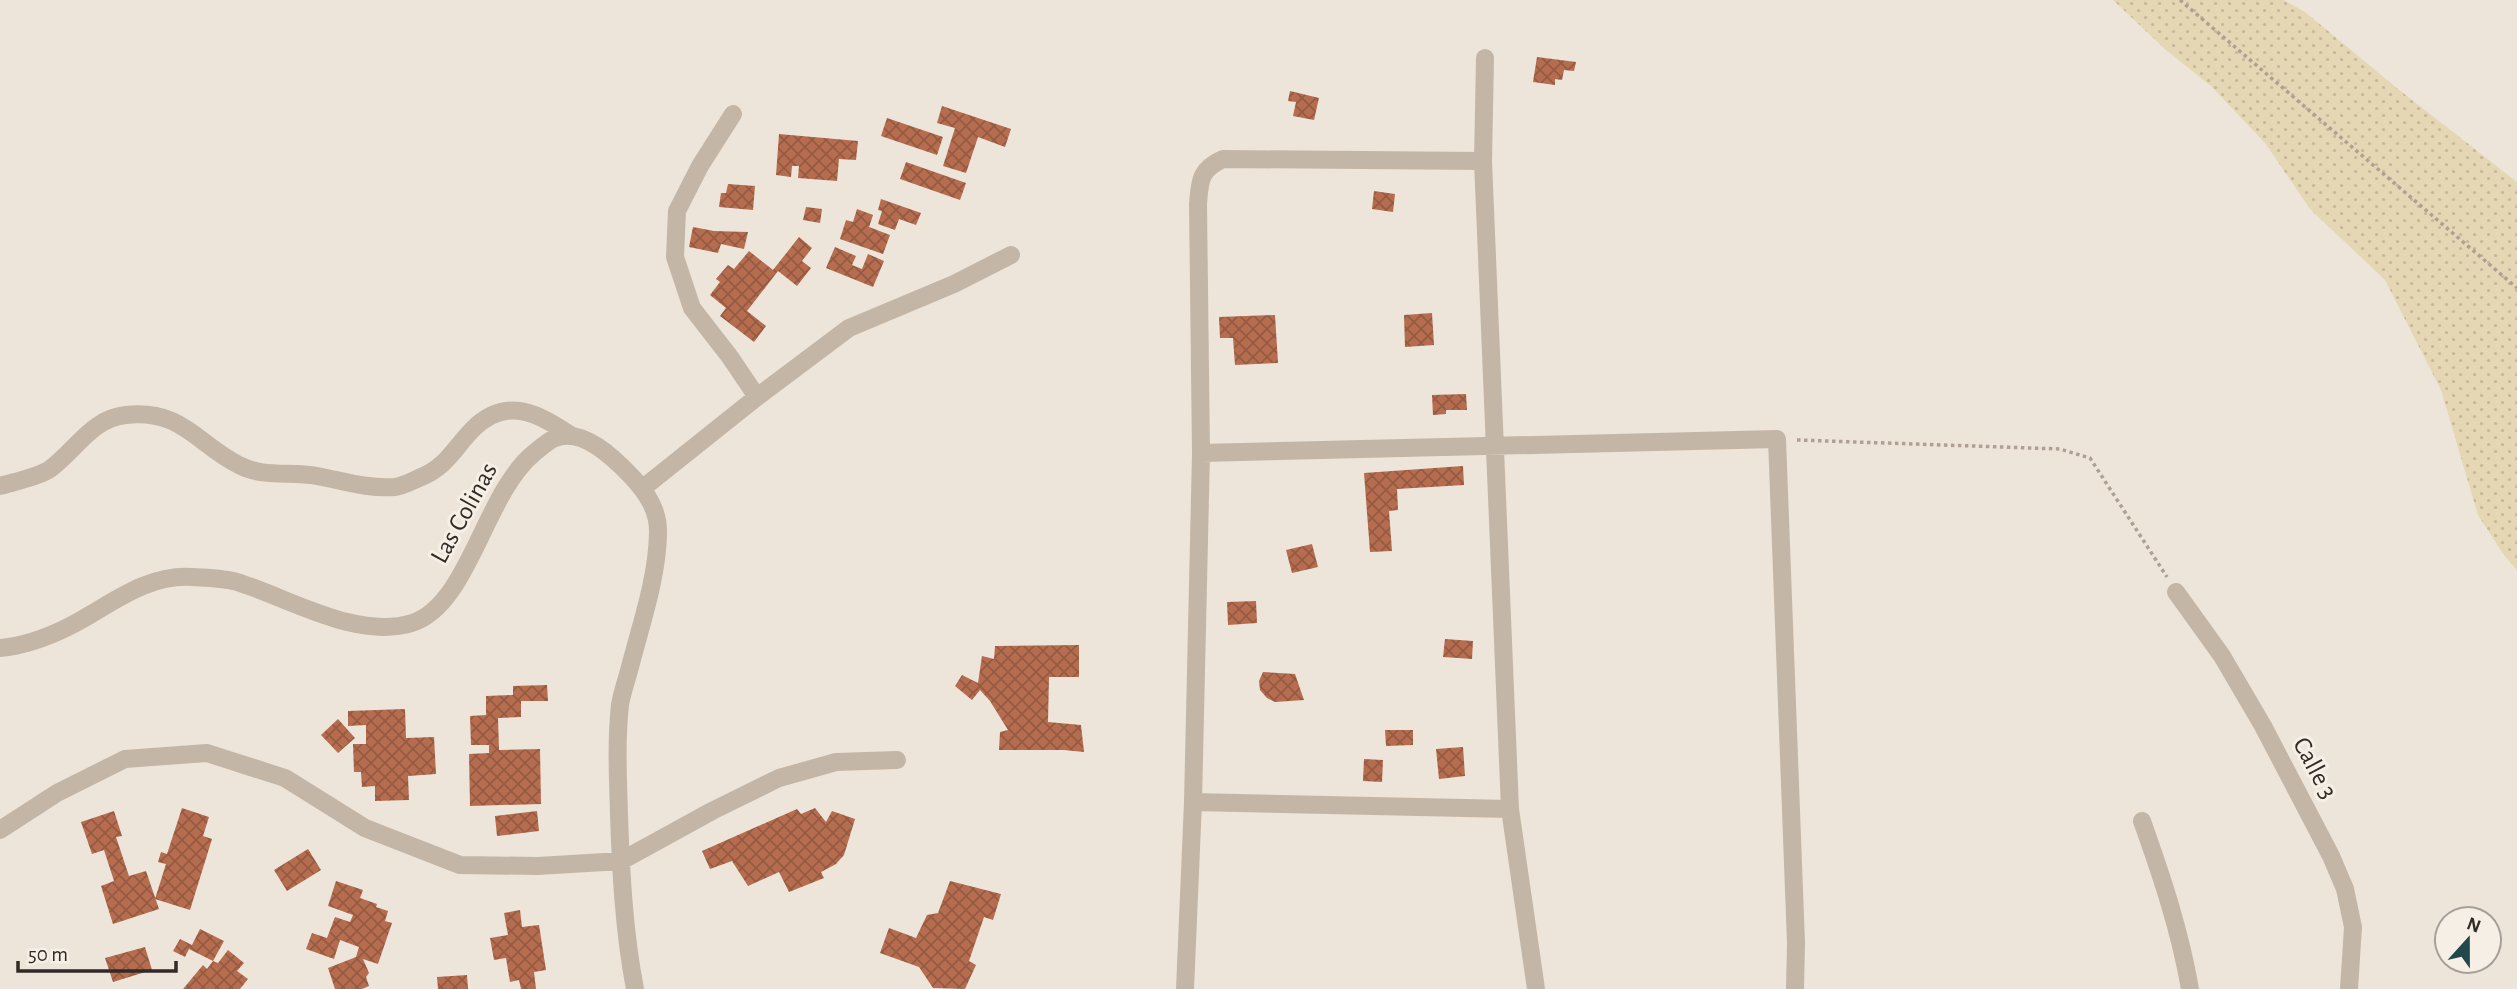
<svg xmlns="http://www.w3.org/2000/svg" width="2517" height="989" viewBox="0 0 2517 989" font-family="'Alegreya Sans',sans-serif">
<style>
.sand{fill:url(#sand-dots)}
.building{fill:url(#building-cross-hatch)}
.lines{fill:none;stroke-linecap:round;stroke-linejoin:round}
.path{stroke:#afa092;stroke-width:3.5;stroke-dasharray:3.5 3.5;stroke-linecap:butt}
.street{stroke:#c4b6a7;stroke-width:18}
.labels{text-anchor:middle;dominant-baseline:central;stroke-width:6;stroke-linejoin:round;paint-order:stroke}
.street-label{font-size:26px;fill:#312a26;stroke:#f6efe5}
</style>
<defs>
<pattern id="sand-dots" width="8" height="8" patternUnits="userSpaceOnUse" patternTransform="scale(1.75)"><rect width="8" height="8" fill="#e5d7b3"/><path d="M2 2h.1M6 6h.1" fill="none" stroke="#c5b99a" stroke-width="1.8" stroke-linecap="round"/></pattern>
<pattern id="building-cross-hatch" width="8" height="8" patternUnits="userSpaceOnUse" patternTransform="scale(1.75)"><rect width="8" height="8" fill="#b66d4f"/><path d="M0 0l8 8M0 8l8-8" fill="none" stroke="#955a41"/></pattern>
</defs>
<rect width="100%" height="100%" fill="#ede5d9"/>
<path class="sand" d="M2113,0H2284L2305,12L2398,89L2517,182V570L2504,555L2478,515L2441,390L2385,280L2310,209L2265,143L2211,86L2166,50Z"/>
<path class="building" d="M1537,57L1576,62L1574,71L1564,70L1562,80L1555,79V85L1533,82Z
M1290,91L1319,98L1314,120L1293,116L1296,102L1288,101Z
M942,106L1011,129L1005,147L978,137L966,173L943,166L955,128L937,123Z
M887,118L943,137L937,155L881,136Z
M779,134L858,141L856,160L839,159L837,181L798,178L799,166H792L791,177L776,175Z
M906,162L966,183L960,200L900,179Z
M728,184L755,186L753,210L719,207L721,193H726Z
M1374,191L1395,194L1393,212L1372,209Z
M881,199L921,213L916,225L899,219L895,230L878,224L882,211L878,210Z
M806,207L822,209L820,223L803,220Z
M857,209L873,215L869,227L890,235L883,254L840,239L846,220L853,222Z
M693,227L714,231L748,232L744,249L721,244L718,253L689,247Z
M799,237L812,248L802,261L811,268L797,286L778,271L747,311L766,326L754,342L720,316L726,308L710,295L720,282L716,279L728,265L734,269L749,251L773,270Z
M835,247L856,256L852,265L862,269L868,254L884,261L873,287L826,268Z
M1432,313L1434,345L1405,347L1404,315Z
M1275,315L1278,363L1235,365L1233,338H1220L1219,317Z
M1466,394L1467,410H1446V414L1433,415L1432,395Z
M1463,466L1464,485L1397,489L1398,510L1389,511L1392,551L1370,552L1364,473Z
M1312,544L1318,567L1292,573L1286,550Z
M1256,601L1257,623L1228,625L1227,602Z
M1445,639L1473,641L1472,659L1443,657Z
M1079,645V677H1049L1048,722L1081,725L1084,752L1064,750H999L1000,732L1008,730L990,701L980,690L972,700L955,686L962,675L978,683L982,656L994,659L995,646Z
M1263,672L1295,674L1304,700L1275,702L1267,698L1260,690L1259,681Z
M547,685L548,701H521V717L498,718L499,750L540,749L541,804L470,806L469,754L489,753V745H471L470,716L486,715V696L513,695V686Z
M405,709L406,738L434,737L436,774L408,776L409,800L375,801V786L362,787L361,772H354L353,744H366V725L348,726V711Z
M338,719L355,738L338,753L321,735Z
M1385,730H1413V745L1386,746Z
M1463,747L1465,776L1439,779L1436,749Z
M1364,759L1383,760L1382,782L1363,781Z
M182,808L209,817L203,836L212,839L190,910L155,899L166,864L158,862L161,852L167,854Z
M815,808L826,822L832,811L855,819L844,855L836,864L821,872L824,878L789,892L779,872L748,886L732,861L710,869L702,851L797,809L801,814Z
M114,811L122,836L116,837L129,876L146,871L159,909L113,924L101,886L114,881L104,850L92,854L81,822Z
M537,811L539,831L497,836L495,816Z
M308,849L321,870L287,891L274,870Z
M336,881L363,890L360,898L377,904L376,907L388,911L385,921L392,923L378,964L363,959L369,973L366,977L369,986L362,989H335L328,968L356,957L359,947L340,940L334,959L306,949L312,933L327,938L335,917L350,922L353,915L328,906Z
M950,881L1001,894L993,920L984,917L969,961L976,965L965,989L933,988L919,967L880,953L889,928L916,938L927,915L938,913Z
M520,910L522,927L539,925L546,970L534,972L536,989H521L519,980L510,982L506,958L494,960L490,938L508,935L504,913Z
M200,929L224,941L213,961L189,949L185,957L173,951L180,939L192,945Z
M145,947L152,970L113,982L105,958Z
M228,950L244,963L237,971L248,979L240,989H183L203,965L207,969L213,961L218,963Z
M467,975L468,989H438L437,977Z"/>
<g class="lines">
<path class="path" d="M2180,0L2517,288
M1797,440L2060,449L2090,458L2167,577"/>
<path class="street" d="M1485,58L1483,161L1510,809L1536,989
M733,114L700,166L677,211L675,257L692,308L730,357L757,397
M1201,453L1777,439L1796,943L1795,989
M0,486C13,482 39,477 50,469C75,451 92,418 126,415C182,409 197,444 239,465C263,478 291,471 317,476C344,481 367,489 395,487C403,486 412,481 419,478C447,467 454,448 473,429C507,395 539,414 572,436
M643,488L757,397L849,328L954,284L1011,255
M2176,592L2222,656L2263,726L2331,856L2345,889L2353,927L2349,989
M0,648C22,646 48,637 68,627C108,607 144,574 192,577C207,578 224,578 237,582C289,598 356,640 412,623C469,605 484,494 534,453C540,448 548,441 555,438C583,427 615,459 632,477C647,493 659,511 658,534C657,579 641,624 630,667C627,679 622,692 620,705C616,741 618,779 619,815C621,873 624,932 635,989
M1193,802L1510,809
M2142,821C2162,877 2180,931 2190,989
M0,830L57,793L125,759L207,753L285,778L365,828L460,865L538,866L621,861L712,811L779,778L836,762L897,760
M1185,989L1193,802L1201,453L1198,204C1200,181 1199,170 1223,159L1483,161"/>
</g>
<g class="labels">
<g class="street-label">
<text transform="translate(464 513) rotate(-61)">Las Colinas</text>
<text transform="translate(2315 768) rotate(62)">Calle 3</text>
</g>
</g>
<g transform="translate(2468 940) rotate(21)"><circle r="33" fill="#f6efe5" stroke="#a7a099" stroke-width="2"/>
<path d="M0-5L12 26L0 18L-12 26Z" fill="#22484d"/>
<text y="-10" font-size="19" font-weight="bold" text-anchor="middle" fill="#312a26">N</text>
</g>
<path d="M18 961v10h158v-10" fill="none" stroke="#312a26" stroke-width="3.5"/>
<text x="28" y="961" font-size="21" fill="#312a26" stroke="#f6efe5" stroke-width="5" paint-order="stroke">50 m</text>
</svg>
